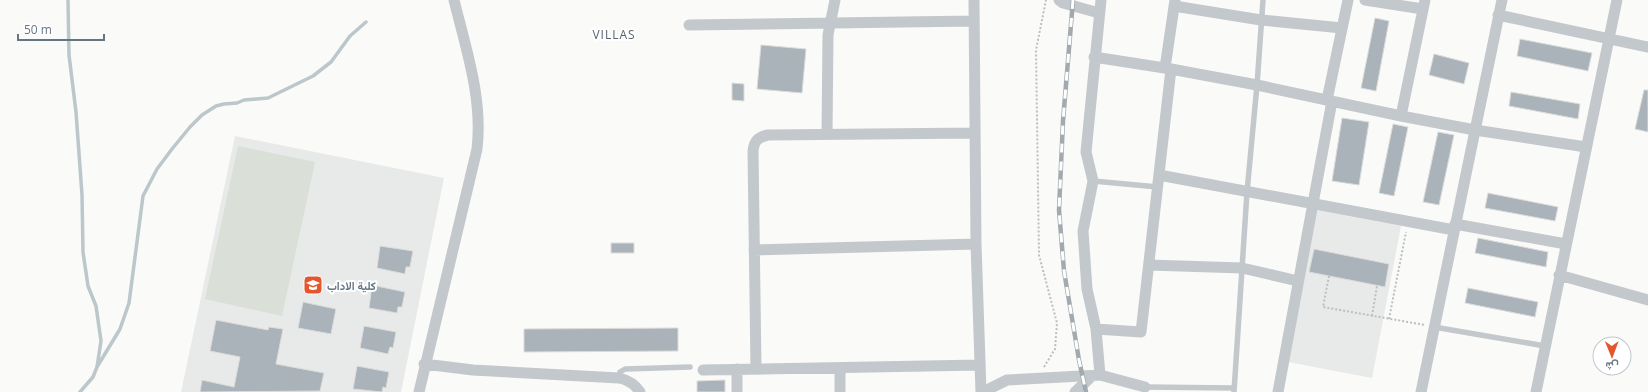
<svg xmlns="http://www.w3.org/2000/svg" width="1648" height="392" viewBox="0 0 1648 392" font-family="'Open Sans',Vazirmatn,sans-serif">
<style>
.built{fill:#e8e9e9}
.green{fill:#dadfd7}
.lines{fill:none;stroke-linecap:round;stroke-linejoin:round}
.stream{stroke:#bbc7cb;stroke-width:3.5}
.building{fill:#aab3b9;stroke:#dcdcda}
.path{stroke:#bbbfc2;stroke-width:2;stroke-dasharray:2 2;stroke-linecap:butt}
.lane{stroke:#c3c8cc;stroke-width:5.5}
.street{stroke:#c3c8cc;stroke-width:11}
.rail-casing{stroke:#a2aab0;stroke-width:4.5}
.rail{stroke:#fff;stroke-width:3;stroke-dasharray:9;stroke-linecap:butt}
.labels{text-anchor:middle;dominant-baseline:central;stroke-width:4;stroke-linejoin:round;paint-order:stroke}
.poi-label{font-size:11px;font-weight:bold;fill:#657683;stroke:#fff;text-anchor:start}
.neighbourhood-label{font-size:12px;letter-spacing:1px;fill:#57646e;stroke:#fff}
</style>
<rect width="100%" height="100%" fill="#fafaf8"/>
<path class="built" d="M235,136L444,178L401,392H181Z
M1316,210L1401,226L1372,378L1288,362Z"/>
<path class="green" d="M238,146L315,162L282,316L205,299Z"/>
<g class="lines">
<path class="stream" d="M68,0L69,55L76,112L82,195L83,252L88,286L96,306L101,341L97,367L93,377L80,392
M97,367L120,329L129,303L143,196L157,169L172,149L190,127L202,115L216,106L224,104L237,103L244,100L268,98L313,76L331,62L350,36L366,22"/>
</g>
<path class="building" d="M1375,18L1389,21L1376,91L1361,88Z
M1520,39L1592,53L1588,71L1517,56Z
M761,45L806,49L802,93L757,89Z
M1434,54L1469,63L1464,84L1429,75Z
M732,83L744,84V101L732,100Z
M1644,90H1648V132L1635,129Z
M1511,92L1580,104L1578,119L1509,106Z
M1342,118L1369,122L1359,185L1332,181Z
M1393,124L1408,127L1394,196L1379,193Z
M1438,132L1454,135L1439,205L1423,202Z
M1488,193L1558,207L1555,221L1485,208Z
M1478,238L1548,252L1546,267L1475,253Z
M611,243H634V253H611Z
M380,246L413,251L410,267H406L405,274L377,268Z
M1314,249L1389,264L1385,287L1309,272Z
M372,285L405,292L402,307H398L397,313L369,308Z
M1468,288L1538,302L1535,317L1465,303Z
M303,302L336,309L331,334L298,328Z
M216,320L268,330L269,327L283,329L276,364L324,373L320,391L200,392L202,380L234,387L240,357L210,351Z
M364,326L396,332L393,348L390,347L388,354L360,348Z
M678,328V351L524,352V329Z
M357,366L389,372L386,388L383,387L382,392L353,389Z
M725,380V392H697V381Z"/>
<g class="lines">
<path class="path" d="M1329,276L1323,307L1425,325
M1372,316L1377,286
M1389,319L1406,232
M1044,367L1055,349L1057,323L1039,255L1036,50L1046,0"/>
<path class="lane" d="M1093,181L1158,187
M1434,327L1545,346
M619,378L620,372L625,369L690,367
M1145,387L1234,388
M1234,392L1247,192L1257,85L1263,0"/>
<path class="street" d="M974,0L976,244L981,392
M1059,0L1063,3L1099,13
M1365,0L1423,9
M1174,6L1261,20L1342,28
M1498,15L1648,47
M689,25L974,21
M1094,57L1171,69L1257,85L1401,116L1475,130L1586,147
M1165,68L1175,0
M1327,100L1348,0
M1401,116L1425,0
M827,134L828,35L835,0
M1159,175L1454,230
M1455,224L1566,244
M754,250L976,244
M1149,265L1242,268L1298,281
M1559,275L1648,300
M1096,329L1141,332L1171,69
M424,364L473,370L619,378C628,380 635,384 640,392
M737,369V392
M756,369L753,151C754,141 758,137 768,135L975,133
M703,370L980,365
M1100,375L1096,329L1087,289L1083,231L1093,181L1086,152L1101,0
M419,392L477,149C483,99 466,49 454,0
M840,392V368
M983,392L1007,380L1100,375L1145,387
M1075,392L1092,376
M1278,392L1332,101
M1421,392L1502,0
M1536,392L1617,0"/>
<g class="rail-casing">
<path id="rail" d="M1073,0L1063,121L1059,210L1064,271L1079,360L1086,392"/>
</g>
<use href="#rail" class="rail"/>
</g>
<defs>
<g id="university-square" transform="scale(1)"><rect x="-9" y="-9" width="18" height="18" rx="4" fill="#e4572e" stroke="#fff"/><path d="M0-5L7-2L0 1L-7-2ZM-4 1L0 2.5L4 1V4Q0 6-4 4Z" fill="#fff"/></g>
</defs>
<g fill-rule="evenodd">
<use href="#university-square" x="313" y="285"/>
</g>
<g class="labels">
<g class="poi-label">
<text x="327" y="285">كلية الاداب</text>
</g>
<g class="neighbourhood-label">
<text x="614" y="34">VILLAS</text>
</g>
</g>
<g transform="translate(1612 356) rotate(179)"><circle r="19" fill="#ffffff" stroke="#c1c8cd"/>
<path d="M0-3L7 15L0 10L-7 15Z" fill="#e4572e"/>
<text y="-6" font-size="11" font-weight="bold" text-anchor="middle" fill="#657683">ش</text>
</g>
<path d="M18 34v6h86v-6" fill="none" stroke="#657683" stroke-width="2"/>
<text x="24" y="34" font-size="12" fill="#657683" stroke="#ffffff" stroke-width="3" paint-order="stroke">50 m</text>
</svg>
